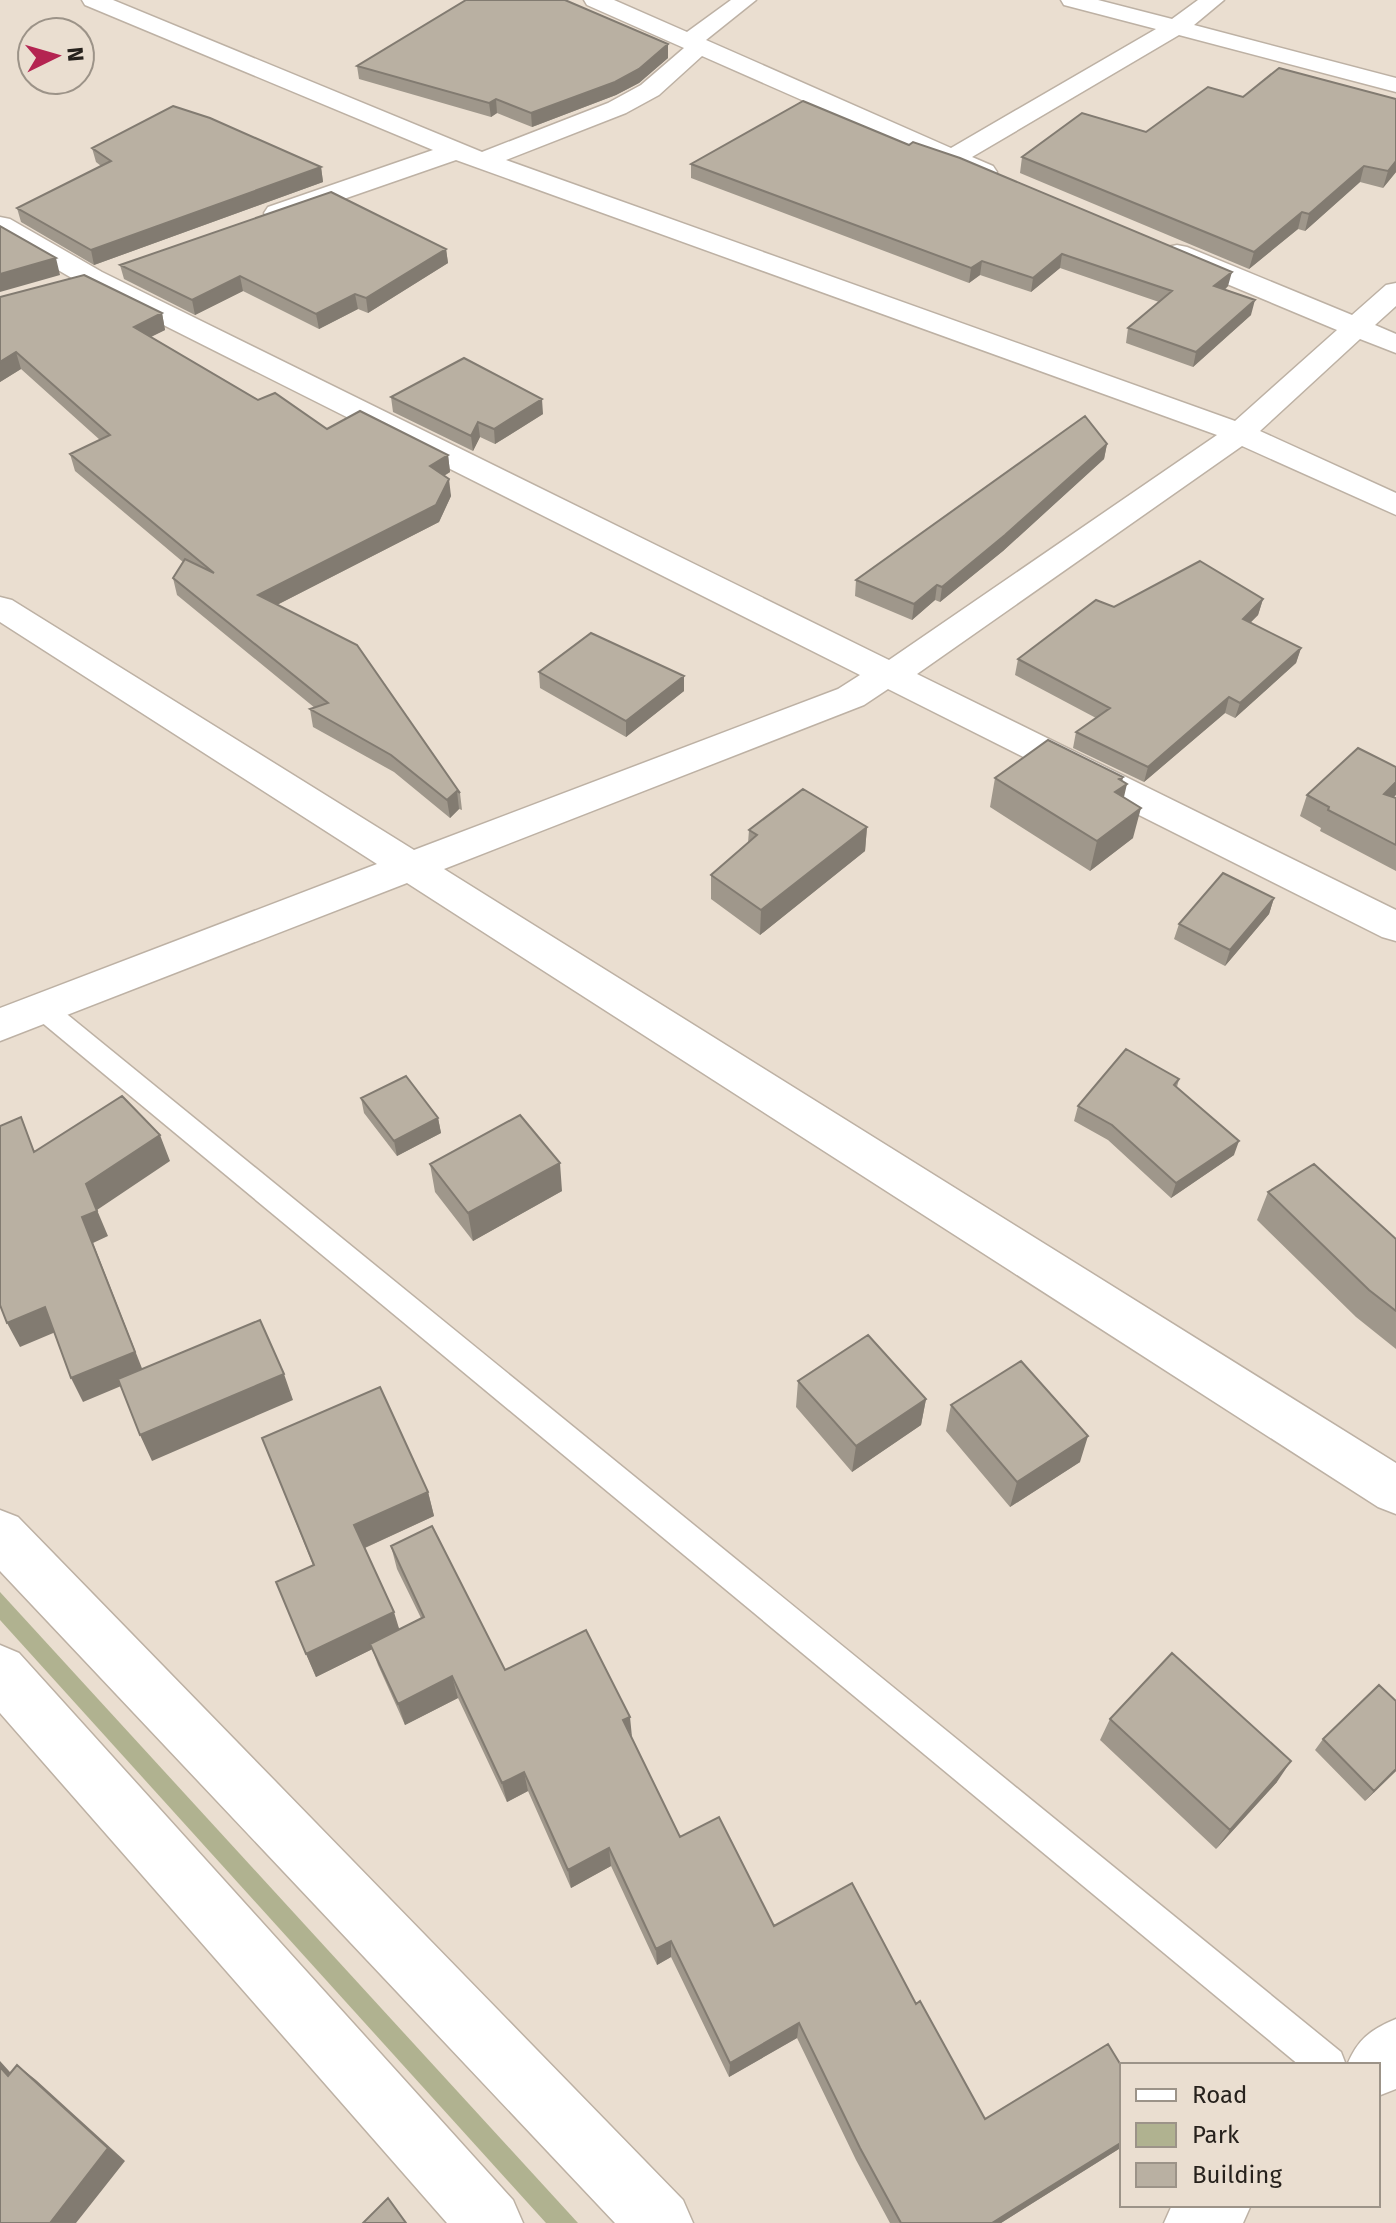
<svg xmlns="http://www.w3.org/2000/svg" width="1396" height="2223" viewBox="0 0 1396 2223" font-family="'Fira Sans',sans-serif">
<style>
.green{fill:#b0b290}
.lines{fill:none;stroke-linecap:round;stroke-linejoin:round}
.service-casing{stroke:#bdb1a4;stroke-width:3}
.minor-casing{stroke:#bdb1a4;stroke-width:3}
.service{fill:#fff;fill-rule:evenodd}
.minor{fill:#fff;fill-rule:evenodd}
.wall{fill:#9f978b}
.shaded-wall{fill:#827b71}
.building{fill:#b9b0a2;stroke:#827b71;stroke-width:2}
</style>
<rect width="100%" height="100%" fill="#eaded0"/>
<path class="green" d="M0,1592L578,2223H546L0,1620Z"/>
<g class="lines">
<g class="service-casing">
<path id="service" d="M43,1000L52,1002L1341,2052L1346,2065H1299L34,1016L31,1009L34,1002Z"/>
</g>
<g class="minor-casing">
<path id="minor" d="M82,0H113L482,152L608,103L641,85L684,48L587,5L584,0H614L687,32L731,0H756L706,40L951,148L1156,29L1064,5L1061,0H1098L1172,19L1198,0H1224L1194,25L1396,78V92L1179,35L972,157L993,166L997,172L993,178L984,180L702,56L659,95L626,113L506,160L1235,421L1337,330L1167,259L1163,253L1167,247L1177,245L1187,247L1352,315L1386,285L1396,283V306L1375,325L1396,334V353L1360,339L1260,431L1396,493V515L1242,446L917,674L1396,910V941L1382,937L888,689L864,705L444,869L1396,1463V1514L1378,1507L407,883L0,1041V1008L377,864L0,622V597L12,600L414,850L838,689L860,675L82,284L0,236V217L10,219L102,272L889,660L1217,435L456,160L286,219H268L264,213L268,207L433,150L85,5Z
M0,1510L18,1517L683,2200L693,2223H615L0,1571Z
M0,1645L19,1653L513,2200L523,2223H447L0,1713Z
M1396,2019V2089L1378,2096V2065H1347C1358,2039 1370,2030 1396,2019Z
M1172,2205H1251L1243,2223H1164Z"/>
</g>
<use href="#service" class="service"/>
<use href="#minor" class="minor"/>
</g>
<path class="wall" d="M668,58L639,83L616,95L532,127L497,113L491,117L359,79L357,66Z
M1208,87L1396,172L1383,188L1360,182L1305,231L1298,229L1249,269L1020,173L1022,157L1146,132Z
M92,148L321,167L323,182L94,265L21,222L17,208L101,166L96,162Z
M691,164L1228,286L1225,290L1251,315L1193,367L1126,343L1128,328L1159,302L1060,268L1031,292L980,275L969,283L691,178Z
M446,249L448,263L368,313L358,309L319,329L243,291L195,315L124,279L120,265Z
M0,297L162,313L165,330L151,337L258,400L327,429L448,455L450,472L444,476L451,496L439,522L277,605L460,793L462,810L459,809L450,818L394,772L313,727L310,709L315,708L177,595L173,578L183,562L75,471L70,454L100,440L21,369L0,382Z
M391,397L543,414L495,444L480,437L473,451L393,412Z
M1107,444L1104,459L1003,551L940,602L935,600L912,620L855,596L856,580Z
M1263,599L1258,615L1250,623L1301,648L1296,663L1235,718L1225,713L1144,782L1073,748L1076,732L1096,718L1015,675L1018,659L1114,607Z
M539,672L684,691L626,737L540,688Z
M1123,777L1122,781L1123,797L1133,838L1090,871L990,807L995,778Z
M1307,795L1396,798V871L1320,831L1321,828L1300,816Z
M867,827L865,851L760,935L711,899V875L748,843L749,830Z
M1274,898L1269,914L1225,966L1174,939L1179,924Z
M1179,1079L1177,1087L1234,1155L1171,1198L1108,1140L1074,1121L1078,1106Z
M361,1098L438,1118L441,1133L397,1156L364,1113Z
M430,1164L562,1191L473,1241L435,1192Z
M1268,1192L1396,1239V1349L1356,1317L1257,1220Z
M798,1381L926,1399L921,1425L852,1472L796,1407Z
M951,1405L1080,1462L1010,1507L946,1431Z
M262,1438L428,1492L434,1516L365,1548L399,1629L421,1618L397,1569L391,1546L505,1670L631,1737L680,1837L774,1926L916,2004L985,2119L1122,2067V2147L1001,2223H890L856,2160L797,2038L729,2077L671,1957L657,1965L611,1866L571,1888L528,1791L507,1802L458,1698L405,1725L378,1665L372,1649L316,1677L276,1582L313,1565Z
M1110,1719L1277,1782L1216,1849L1100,1740Z
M1323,1739L1396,1771L1365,1801L1315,1750Z"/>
<path class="shaded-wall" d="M668,44V58L639,83L616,95L532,127L531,113Z
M496,99L497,113L491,117L489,103Z
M1396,161V172L1383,188L1388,171Z
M1364,166L1360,182L1305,231L1309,214Z
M321,167L323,182L94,265L91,250Z
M1302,212L1298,229L1249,269L1254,252Z
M446,249L448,263L368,313L366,298Z
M1062,254L1060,268L1031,292L1033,278Z
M56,258L60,275L0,292V274Z
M982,261L980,275L969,283L971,268Z
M1232,272L1228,286L1211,301L1214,286Z
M240,276L243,291L195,315L192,300Z
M355,294L358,309L319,329L316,314Z
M1255,300L1251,315L1193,367L1196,352Z
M162,313L165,330L138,343L134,327Z
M16,352L21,369L0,382V362Z
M542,399L543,414L495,444L494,429Z
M478,422L480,437L473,451L471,436Z
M1107,444L1104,459L1003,551L940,602L942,587Z
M448,455L450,472L432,483L430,466Z
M449,479L451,496L439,522L261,613L258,595Z
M937,585L935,600L912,620L914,604Z
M1263,599L1258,615L1238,635L1243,619Z
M1301,648L1296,663L1235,718L1240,703Z
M684,676V691L626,737V721Z
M1229,697L1225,713L1144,782L1148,767Z
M1123,777L1120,789L1127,784L1120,814L1115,792L1119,779Z
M1396,782V795L1376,815L1384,794Z
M457,791L459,809L450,818L447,800Z
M1141,808L1133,838L1090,871L1097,841Z
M867,827L865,851L760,935L761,910Z
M1274,898L1269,914L1225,966L1230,950Z
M438,1118L441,1133L397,1156L394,1141Z
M160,1135L170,1161L97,1210L108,1236L93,1243L145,1376L83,1402L71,1378L82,1217L86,1184Z
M1239,1141L1234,1155L1171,1198L1176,1183Z
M560,1163L562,1191L473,1241L468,1213Z
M45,1307L58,1331L20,1347L7,1323Z
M284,1374L293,1400L152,1461L140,1435Z
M926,1399L921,1425L852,1472L856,1446Z
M1088,1436L1080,1462L1010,1507L1017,1482Z
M428,1492L434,1516L362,1549L354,1525Z
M394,1612L401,1635L316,1677L306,1654Z
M452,1676L458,1698L405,1725L398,1704Z
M630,1717L632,1737L623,1720Z
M1291,1761L1277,1782L1216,1849L1230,1830Z
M1396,1769V1771L1365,1801L1374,1791Z
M524,1772L528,1791L507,1802L502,1783Z
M609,1848L611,1866L571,1888L568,1870Z
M671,1941V1957L657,1965L656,1949Z
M799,2023L797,2038L729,2077L730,2063Z
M0,2061L27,2091L8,2076L0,2067Z
M17,2065L36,2080L125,2161L76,2223H50Z
M1122,2142V2147L1001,2223H992Z"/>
<path class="building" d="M466,0H565L668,44L639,69L615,82L531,113L496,99L489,103L357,66Z
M1279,68L1396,99V161L1388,171L1364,166L1309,214L1302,212L1254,252L1022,157L1082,113L1146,132L1208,87L1243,97Z
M803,101L909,145L913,142L960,158L1232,272L1214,286L1255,300L1196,352L1128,328L1172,291L1062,254L1033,278L982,261L971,268L691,164Z
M173,106L210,118L321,167L91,250L17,208L111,161L92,148Z
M331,192L446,249L366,298L355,294L316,314L240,276L192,300L120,265Z
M0,226L56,258L0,274Z
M84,275L162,313L134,327L258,400L275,393L327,429L360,411L448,455L430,466L449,479L436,505L258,595L357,645L460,793L457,791L447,800L391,755L310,709L328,703L173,578L185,559L214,573L70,454L110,435L16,352L0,362V297Z
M464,358L542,399L494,429L478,422L471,436L391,397Z
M1085,416L1107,444L1005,535L942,587L937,585L914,604L856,580Z
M1200,561L1263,599L1243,619L1301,648L1240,703L1229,697L1148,767L1076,732L1110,708L1018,659L1096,600L1114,607Z
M591,633L684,676L626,721L539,672Z
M1048,740L1123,777L1119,779L1127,784L1115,792L1141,808L1097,841L995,778Z
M1358,748L1396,767V782L1384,794L1396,798V845L1328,810L1329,807L1307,795Z
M803,789L867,827L761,910L711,875L757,835L749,830Z
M1223,873L1274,898L1230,950L1179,924Z
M1126,1049L1179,1079L1174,1085L1239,1141L1176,1183L1112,1125L1078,1106Z
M406,1076L438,1118L394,1141L361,1098Z
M122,1096L160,1135L86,1184L97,1211L82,1217L135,1352L71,1378L45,1307L7,1323L0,1305V1126L21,1117L34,1152Z
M520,1115L560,1163L468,1213L430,1164Z
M1314,1164L1396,1239V1311L1369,1290L1268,1192Z
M260,1320L284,1374L140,1435L118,1379Z
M868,1335L926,1399L856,1446L798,1381Z
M1021,1361L1088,1436L1017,1482L951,1405Z
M380,1387L428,1492L354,1525L394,1612L306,1654L276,1582L314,1565L262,1438Z
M432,1526L505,1670L586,1630L630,1717L623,1720L680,1837L719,1817L774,1926L852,1883L916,2004L920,2001L985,2119L1108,2044L1122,2067V2142L992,2223H901L860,2148L799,2023L730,2063L671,1941L656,1949L609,1848L568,1870L524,1772L502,1783L452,1676L398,1704L370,1644L424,1617L391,1546Z
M1172,1653L1291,1761L1230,1830L1110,1719Z
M1379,1685L1396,1701V1769L1374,1791L1323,1739Z
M17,2065L108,2148L50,2223H0V2067L8,2076Z
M388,2198L406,2223H363Z"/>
<rect x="1120" y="2063" width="260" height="144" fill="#eaded0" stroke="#9c9388" stroke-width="2"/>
<rect x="1136" y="2089" width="40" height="12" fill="#ffffff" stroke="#9c9388" stroke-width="2"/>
<text x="1192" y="2103" font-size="24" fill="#27221d">Road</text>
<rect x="1136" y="2123" width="40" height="24" fill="#b0b290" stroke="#9c9388" stroke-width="2"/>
<text x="1192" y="2143" font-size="24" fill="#27221d">Park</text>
<rect x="1136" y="2163" width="40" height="24" fill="#b9b0a2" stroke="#9c9388" stroke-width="2"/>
<text x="1192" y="2183" font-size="24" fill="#27221d">Building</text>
<g transform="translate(56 56) rotate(85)"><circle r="38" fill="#eaded0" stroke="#9c9388" stroke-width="2"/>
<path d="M0-6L14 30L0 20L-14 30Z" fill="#b42451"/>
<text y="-12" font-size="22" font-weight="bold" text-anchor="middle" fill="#27221d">N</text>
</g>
</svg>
